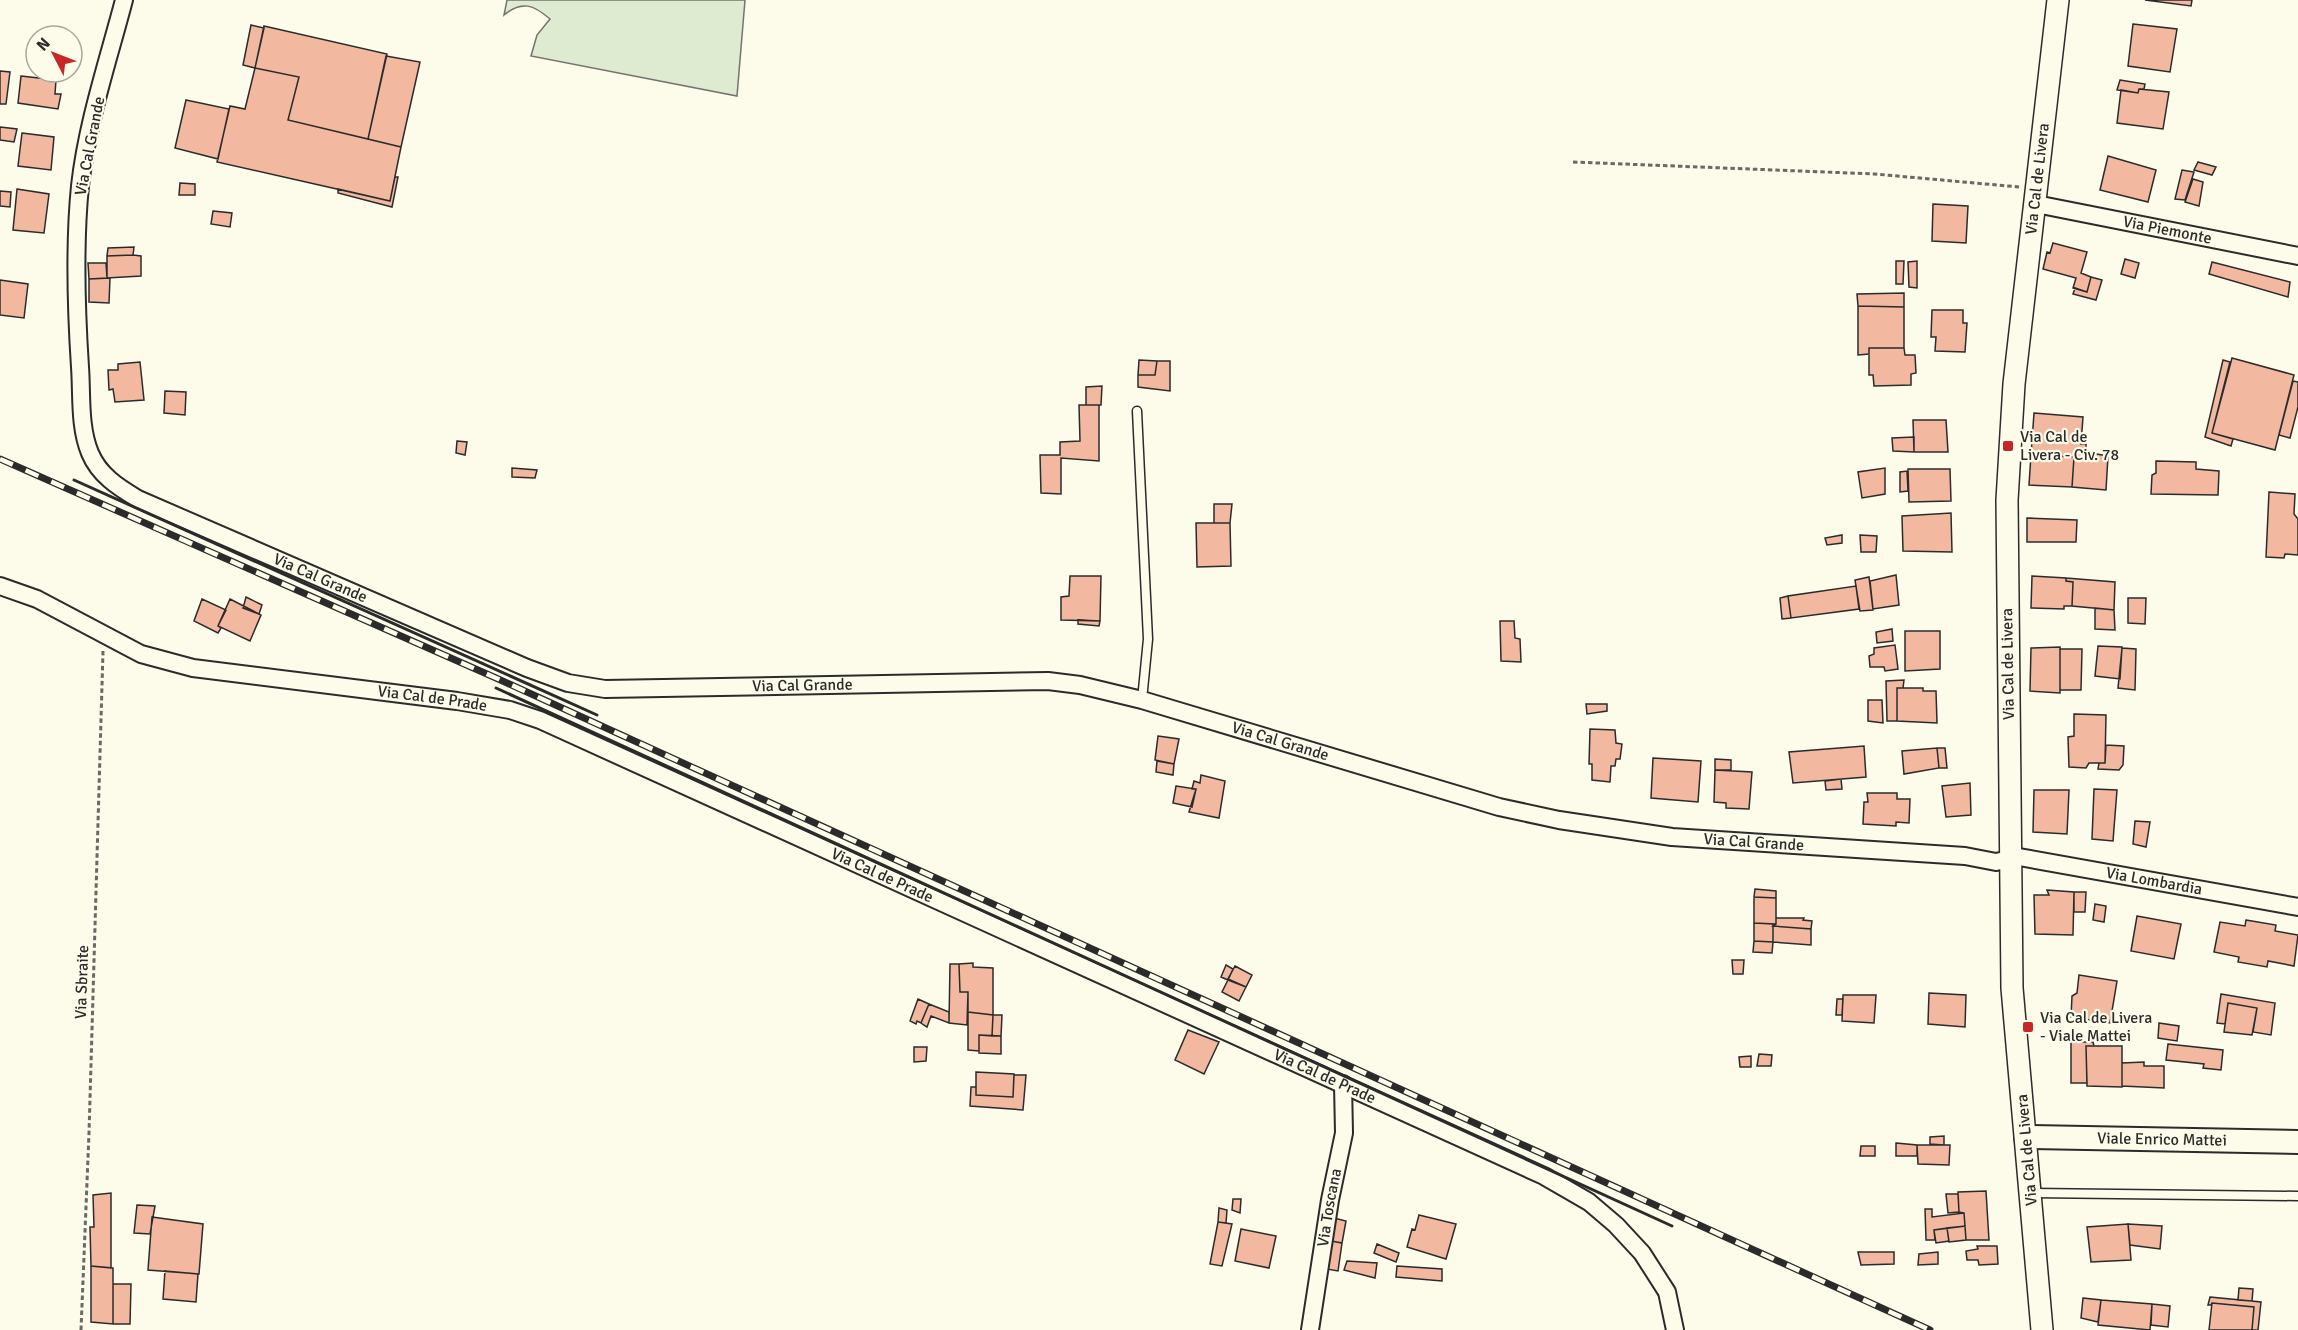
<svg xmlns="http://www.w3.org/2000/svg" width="2298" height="1330" viewBox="0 0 2298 1330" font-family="Signika,sans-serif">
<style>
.green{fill:#deebd1;stroke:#74746e;stroke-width:1.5}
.building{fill:#f2b8a0;stroke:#2b2b2b;stroke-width:1.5}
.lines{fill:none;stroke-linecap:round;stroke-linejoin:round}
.service-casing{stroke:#2b2b2b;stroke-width:11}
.minor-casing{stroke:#2b2b2b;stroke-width:20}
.tertiary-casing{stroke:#2b2b2b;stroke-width:24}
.secondary-casing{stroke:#2b2b2b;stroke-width:26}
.path{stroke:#6a6964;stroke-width:3;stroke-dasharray:4.5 3;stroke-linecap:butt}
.service{stroke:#fdfbea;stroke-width:8}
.minor{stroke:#fdfbea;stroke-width:16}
.tertiary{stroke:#fdfbea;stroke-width:21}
.secondary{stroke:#fdfbea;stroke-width:22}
.rail-casing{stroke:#2b2b2b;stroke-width:7}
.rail{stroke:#fdfbea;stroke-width:4.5;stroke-dasharray:14;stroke-linecap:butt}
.wall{stroke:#2b2b2b;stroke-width:3}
.poi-dot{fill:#c62828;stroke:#fdfbea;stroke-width:2}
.labels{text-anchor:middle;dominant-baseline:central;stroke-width:4.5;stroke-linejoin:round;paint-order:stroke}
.street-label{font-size:16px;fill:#2b2b2b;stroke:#fdfbea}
.poi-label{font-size:16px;fill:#2b2b2b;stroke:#fdfbea;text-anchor:start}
</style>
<rect width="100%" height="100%" fill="#fdfbea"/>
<path class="green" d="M507,0H745L737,96L531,56L537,35L550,19C534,5 522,0 504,15Z"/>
<path class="building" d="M2145,0H2192L2191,6Z
M2133,24L2177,29L2170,72L2128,66Z
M251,25L264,28L255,68L243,65Z
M264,26L387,54L368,139L288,120L299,77L255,68Z
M386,56L420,62L401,147L368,139Z
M255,68L299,77L288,120L401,147L390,201L217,162L230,106L245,109Z
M0,71L10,72L6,104H0Z
M21,76L56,80L55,94H61L58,109L18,103Z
M2120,80L2145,84L2144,89H2139L2138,93L2117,90Z
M2139,89L2169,92L2163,129L2117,123L2121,90L2138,93Z
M186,100L229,109L218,159L175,148Z
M0,127L17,129L14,142L0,140Z
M22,133L54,137L51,170L18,166Z
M2108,156L2156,170L2148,202L2100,190Z
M2198,162L2216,167L2212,175L2194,170Z
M2182,170L2194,172L2185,200L2175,199Z
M395,177H398L392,207L338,193V189L390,201Z
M2193,179L2203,182L2199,206L2185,202Z
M180,183L195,184V195H179Z
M17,189L49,194L44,233L13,230Z
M0,191L11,192L10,207L0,206Z
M1933,204L1968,206L1966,243L1932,241Z
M213,211L232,213L230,227L211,224Z
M2053,243L2087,252L2081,273L2091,277L2087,292L2073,288L2076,278L2043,269L2047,252L2050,253Z
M134,247L133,255L107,256L108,248Z
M133,255L141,256V276L107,278V256Z
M2125,259L2139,263L2135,278L2121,274Z
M1896,261H1904L1903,284H1896Z
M1917,261V288L1909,287L1908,262Z
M2212,262L2290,282L2288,297L2209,274Z
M88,263H106L107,278L89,279Z
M2091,277L2102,280L2096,300L2073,294L2075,288L2087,292Z
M110,278L109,303L89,302V279Z
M0,280L28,284L24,318L0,315Z
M1904,293V307L1858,306L1857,294Z
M1858,306L1904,307V348H1869V354L1858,355Z
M1932,310H1963V323H1967L1965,352L1935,351L1936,337H1931Z
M1869,348H1904L1905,355H1915L1916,373L1911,374V385L1874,386L1873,375H1869Z
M2232,358L2294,375L2275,450L2212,433Z
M1139,360L1157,361L1155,375H1138Z
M2223,360L2230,362L2212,433L2233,439L2231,446L2205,437Z
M1157,361H1170V391L1138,387V375H1155Z
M140,362L144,400L115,402L113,389L109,390L108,370H118V364Z
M2293,381L2298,382V407L2290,438L2279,435Z
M1102,386L1101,405H1086V387Z
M165,391L186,392L185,415L164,413Z
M1079,405H1099V461L1061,458V494L1041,493L1040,455H1060V442L1080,441Z
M2034,413L2083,417L2081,444H2086V452L2108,456L2106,490L2072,487L2074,457L2031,455Z
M1913,420H1946L1948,452H1914Z
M1914,437V452L1893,451L1892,438Z
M457,441L467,442L465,455L456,453Z
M2031,455L2074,457L2072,487L2029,485Z
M2156,461L2196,462V469L2219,471L2218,495L2151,494L2152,475L2156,473Z
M512,468L537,470L535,478L512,477Z
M1885,468V494L1862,498L1858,472Z
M1908,469H1950L1951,501L1909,502Z
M1907,471L1908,491L1900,492V472Z
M2269,492L2295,494L2294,514L2298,519V555L2285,554L2284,558L2266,557Z
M1214,504H1232L1230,523H1214Z
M1951,513L1952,552L1903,551L1902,516Z
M2027,518L2077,520L2076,542H2027Z
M1196,523H1230L1231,566L1197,567Z
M1842,535V543L1827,545L1825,538Z
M1860,535L1877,536L1876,552H1861Z
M1896,575L1899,605L1873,609L1870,581Z
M1070,576H1101L1100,621L1061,620V597L1069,596Z
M2032,576L2066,578V581L2073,582L2072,606H2064V609L2031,608Z
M1869,577L1873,610L1860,611L1855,580Z
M2066,578L2115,582L2114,610L2072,606L2073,582L2066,581Z
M1856,586L1859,609L1791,618L1788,596Z
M1788,596L1791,618L1782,619L1780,598Z
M246,597L262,605L259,614L243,608Z
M2128,598H2146L2145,624L2128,623Z
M202,599L226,610L218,626L221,628L218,633L194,621Z
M230,599L261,615L250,641L218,626Z
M2095,608L2114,610L2115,630L2095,629Z
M1078,620L1100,621L1099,626L1078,624Z
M1500,621H1514L1515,638L1520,639L1521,662L1501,661Z
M1892,629L1893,641L1877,643L1876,632Z
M1905,631H1940V669L1905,671Z
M1895,645L1898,669L1885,671L1884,667H1870L1869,656L1874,654V648Z
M2098,646L2122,647L2120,679L2095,676Z
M2060,647V693L2030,691L2031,648Z
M2122,648L2136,649L2135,690L2118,688Z
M2060,649H2082L2081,690H2060Z
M1904,680L1903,688H1897V721H1887L1886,681Z
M1897,688H1923V691H1936L1937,723L1897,721Z
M1868,700H1882L1883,723L1868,721Z
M1586,704H1607V711L1587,714Z
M2074,714L2106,715L2105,763H2089L2086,768L2069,767L2068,737L2074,736Z
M1590,729L1615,730L1616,743L1622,744L1620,759H1616L1615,766H1611L1610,782L1592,780V764H1589Z
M1158,736L1179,739L1174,764L1155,760Z
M2106,745L2124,746L2123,765L2119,770L2098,769L2099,763H2105Z
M1864,746L1866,777L1793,783L1789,752Z
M1937,748L1939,768L1904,774L1902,751Z
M1937,748H1945L1947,768H1939Z
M1653,758L1701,761L1698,802L1651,798Z
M1715,759L1731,760V770H1715Z
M1157,761L1174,764L1173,775L1156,772Z
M1715,770L1752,772L1749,809L1726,808V803L1714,802Z
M1201,775L1225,781L1219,818L1189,812L1196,789H1192L1194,781L1200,783Z
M1841,779L1842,789L1826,790L1825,781Z
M1970,783L1971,815L1946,817L1942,786Z
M1176,786L1196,789L1192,807L1173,803Z
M2094,789L2117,790L2113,841L2092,839Z
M2034,790H2069L2067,834L2033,832Z
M1867,793H1897V799H1910L1909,823L1896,822V826L1863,824L1864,802H1868Z
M2135,821L2150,822L2146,847L2133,844Z
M1755,889L1776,891V898L1754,897Z
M2047,890L2074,892L2073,935L2035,934L2034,895H2049Z
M2074,892H2086L2085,912H2074Z
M1754,897L1776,898V924L1754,923Z
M2095,904L2106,906L2104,922L2093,920Z
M2137,916L2181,924L2174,959L2131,951Z
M1776,918H1804L1803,920L1812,921L1811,929L1773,926L1776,924Z
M2246,920L2276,925L2275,931L2298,935L2294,966L2268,961L2267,967L2238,962L2239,957L2214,952L2220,922L2245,926Z
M1754,923L1773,924V942L1754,941Z
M1773,926L1811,929V945L1773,942Z
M1754,941L1773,942L1772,953L1753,952Z
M1732,960H1744L1743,974H1733Z
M973,963V967L993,968V1015L968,1012V992H960L959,964Z
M950,964H959L960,992H968L967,1025L949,1023Z
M1226,965L1233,969L1228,980L1221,977Z
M1235,966L1252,975L1246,987L1228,979Z
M2079,975L2117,981L2110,1023L2071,1017L2072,996L2077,993Z
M1228,980L1246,987L1239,1001L1222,992Z
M1929,993L1966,995L1965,1027L1928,1024Z
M2221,994L2275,1003L2271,1035L2253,1032L2257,1008L2228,1003L2225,1024L2217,1023Z
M1843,995H1876L1874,1023L1842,1021Z
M918,999L929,1004L921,1023L917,1021L916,1024L910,1021Z
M1837,999H1843L1842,1015H1836Z
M2228,1003L2257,1008L2252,1035L2224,1032Z
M929,1004L949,1012V1023L931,1016L927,1027L921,1023Z
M968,1012L993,1015L992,1036L979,1035V1051L968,1050Z
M993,1015H1002L1001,1036H992Z
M2159,1023L2179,1026L2177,1041L2158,1038Z
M1188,1030L1219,1042L1204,1074L1175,1060Z
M979,1035L1001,1036V1054L979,1053Z
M2071,1042H2093L2094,1046H2086L2087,1083H2071Z
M2168,1044L2223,1050L2221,1070L2203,1068L2204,1064L2166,1060Z
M2086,1046H2122V1087L2087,1086Z
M914,1047H927L926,1061L914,1062Z
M1759,1054L1772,1055L1771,1066H1757Z
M1751,1056V1067H1740L1739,1057Z
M2144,1062V1066H2164V1088L2122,1086V1063Z
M976,1072L1014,1074L1013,1097L976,1095Z
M1014,1075H1026L1023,1110L970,1106L971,1087H976V1095L1013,1097Z
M1944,1136V1145L1930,1144V1137Z
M1896,1143L1917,1145V1156H1896Z
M1917,1145H1950L1949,1165L1918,1164Z
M1861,1146H1875V1156H1860Z
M1986,1191L1989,1240H1966L1964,1213L1959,1212L1958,1192Z
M111,1193V1268L91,1266L90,1227H94L93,1195Z
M1946,1194H1958L1959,1212L1948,1213Z
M1233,1199H1241L1240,1213L1232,1210Z
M137,1205L155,1206L150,1234L134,1233Z
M1219,1208L1227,1210L1226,1223L1218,1222Z
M1925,1209H1932V1217L1964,1213L1965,1226L1934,1230L1935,1240H1926Z
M1419,1215L1456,1224L1446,1259L1407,1247L1412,1229L1415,1230Z
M152,1217L203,1224L199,1274L148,1270Z
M1330,1217L1346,1221L1342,1243L1326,1240Z
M1218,1222L1232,1224L1222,1266L1210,1264Z
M2128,1224L2162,1226L2160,1249L2130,1245Z
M2128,1224L2131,1260L2091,1262L2087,1227Z
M1965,1226L1966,1240L1949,1242L1947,1228Z
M1947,1228L1949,1241L1936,1243L1934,1230Z
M1241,1229L1276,1236L1269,1268L1235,1261Z
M1326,1240L1342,1243L1338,1271L1321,1268Z
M1377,1244L1399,1253L1396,1262L1374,1253Z
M1977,1246H1997L1998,1264L1979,1265L1978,1260H1967L1966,1251L1978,1249Z
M1858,1252H1894V1264L1861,1265Z
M1938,1252V1264L1918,1265L1919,1254Z
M1347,1261L1377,1263L1375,1278L1344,1270Z
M91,1266L113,1268V1324L91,1322Z
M1397,1266L1442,1269V1281L1396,1277Z
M165,1271L198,1274L196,1302L163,1299Z
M113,1284H131L130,1324H113Z
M2239,1288L2253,1289L2252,1301L2238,1300Z
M2210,1297L2261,1302L2258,1330H2252L2254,1307L2212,1303L2211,1305H2208Z
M2083,1298L2101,1300L2098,1322L2081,1318Z
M2101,1300L2152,1304L2150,1330L2098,1325Z
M2212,1303L2254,1307L2252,1330H2209Z
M2152,1304L2170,1306L2168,1327L2151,1325Z"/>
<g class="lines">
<g class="service-casing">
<path id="service" d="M1137,411L1148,639L1142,700
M2031,1193L2298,1196"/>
</g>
<g class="minor-casing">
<g id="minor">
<path id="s1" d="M124,0C108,61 87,123 80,186C74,246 76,306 80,367C82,394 79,427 90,453C99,475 118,487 138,499L527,668L568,683L605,689L1048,681L1080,685L1142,700L1499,807L1559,820L1672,837L1965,856L1996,862L2019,857L2298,907"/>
<path id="s2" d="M2036,204L2298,256"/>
<path id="s3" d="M0,586L37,599L141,654L193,668L457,701L510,710L540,720L1544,1176L1589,1202L1616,1225L1642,1253L1667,1292L1675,1330"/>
<path id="s4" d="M1310,1330L1330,1200L1344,1133L1343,1084"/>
</g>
</g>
<g class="tertiary-casing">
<g id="tertiary">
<path id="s5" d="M2042,1330L2012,988L2007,500L2014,384L2058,0"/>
</g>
</g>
<g class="secondary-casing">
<g id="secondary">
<path id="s6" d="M2026,1137L2298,1142"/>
</g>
</g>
<path class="path" d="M1573,162L1875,174L2019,187
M81,1330L89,1133L103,651"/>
<use href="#service" class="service"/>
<use href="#minor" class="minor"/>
<use href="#tertiary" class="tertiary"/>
<use href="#secondary" class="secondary"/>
<g class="rail-casing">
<path id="rail" d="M0,459L496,678L1930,1330"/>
</g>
<use href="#rail" class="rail"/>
<path class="wall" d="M74,480L597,715
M496,688L1672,1226"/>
</g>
<g class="poi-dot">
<rect x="2002" y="440" width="12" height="12" rx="3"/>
<rect x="2022" y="1021" width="12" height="12" rx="3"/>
</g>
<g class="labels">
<g class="street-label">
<text transform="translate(90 146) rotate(-79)">Via Cal Grande</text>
<text stroke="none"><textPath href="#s5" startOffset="1154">Via Cal de Livera</textPath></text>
<text stroke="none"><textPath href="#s2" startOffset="134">Via Piemonte</textPath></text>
<text stroke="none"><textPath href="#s1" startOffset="726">Via Cal Grande</textPath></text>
<text transform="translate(2008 664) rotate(-91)">Via Cal de Livera</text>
<text stroke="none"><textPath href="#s1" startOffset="1230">Via Cal Grande</textPath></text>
<text stroke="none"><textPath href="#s3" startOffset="452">Via Cal de Prade</textPath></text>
<text stroke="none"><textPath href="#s1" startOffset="1716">Via Cal Grande</textPath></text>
<text stroke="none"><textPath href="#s1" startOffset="2202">Via Cal Grande</textPath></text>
<text stroke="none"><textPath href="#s3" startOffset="938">Via Cal de Prade</textPath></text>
<text stroke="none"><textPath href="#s1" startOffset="2606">Via Lombardia</textPath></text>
<text transform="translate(82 982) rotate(-88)">Via Sbraite</text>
<text stroke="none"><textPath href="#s3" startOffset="1424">Via Cal de Prade</textPath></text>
<text stroke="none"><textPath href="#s6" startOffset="136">Viale Enrico Mattei</textPath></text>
<text transform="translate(2027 1150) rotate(-95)">Via Cal de Livera</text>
<text stroke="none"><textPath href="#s4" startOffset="124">Via Toscana</textPath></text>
</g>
<g class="poi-label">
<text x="2020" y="437">Via Cal de<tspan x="2020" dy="18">Livera - Civ. 78</tspan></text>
<text x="2040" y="1018">Via Cal de Livera<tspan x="2040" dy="18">- Viale Mattei</tspan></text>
</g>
</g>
<g transform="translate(54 54) rotate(312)"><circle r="28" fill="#fdfbea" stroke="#a9a89e" stroke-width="1.5"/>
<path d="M0-4.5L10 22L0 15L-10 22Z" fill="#c62828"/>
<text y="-9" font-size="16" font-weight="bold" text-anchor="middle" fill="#2b2b2b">N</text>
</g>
</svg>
